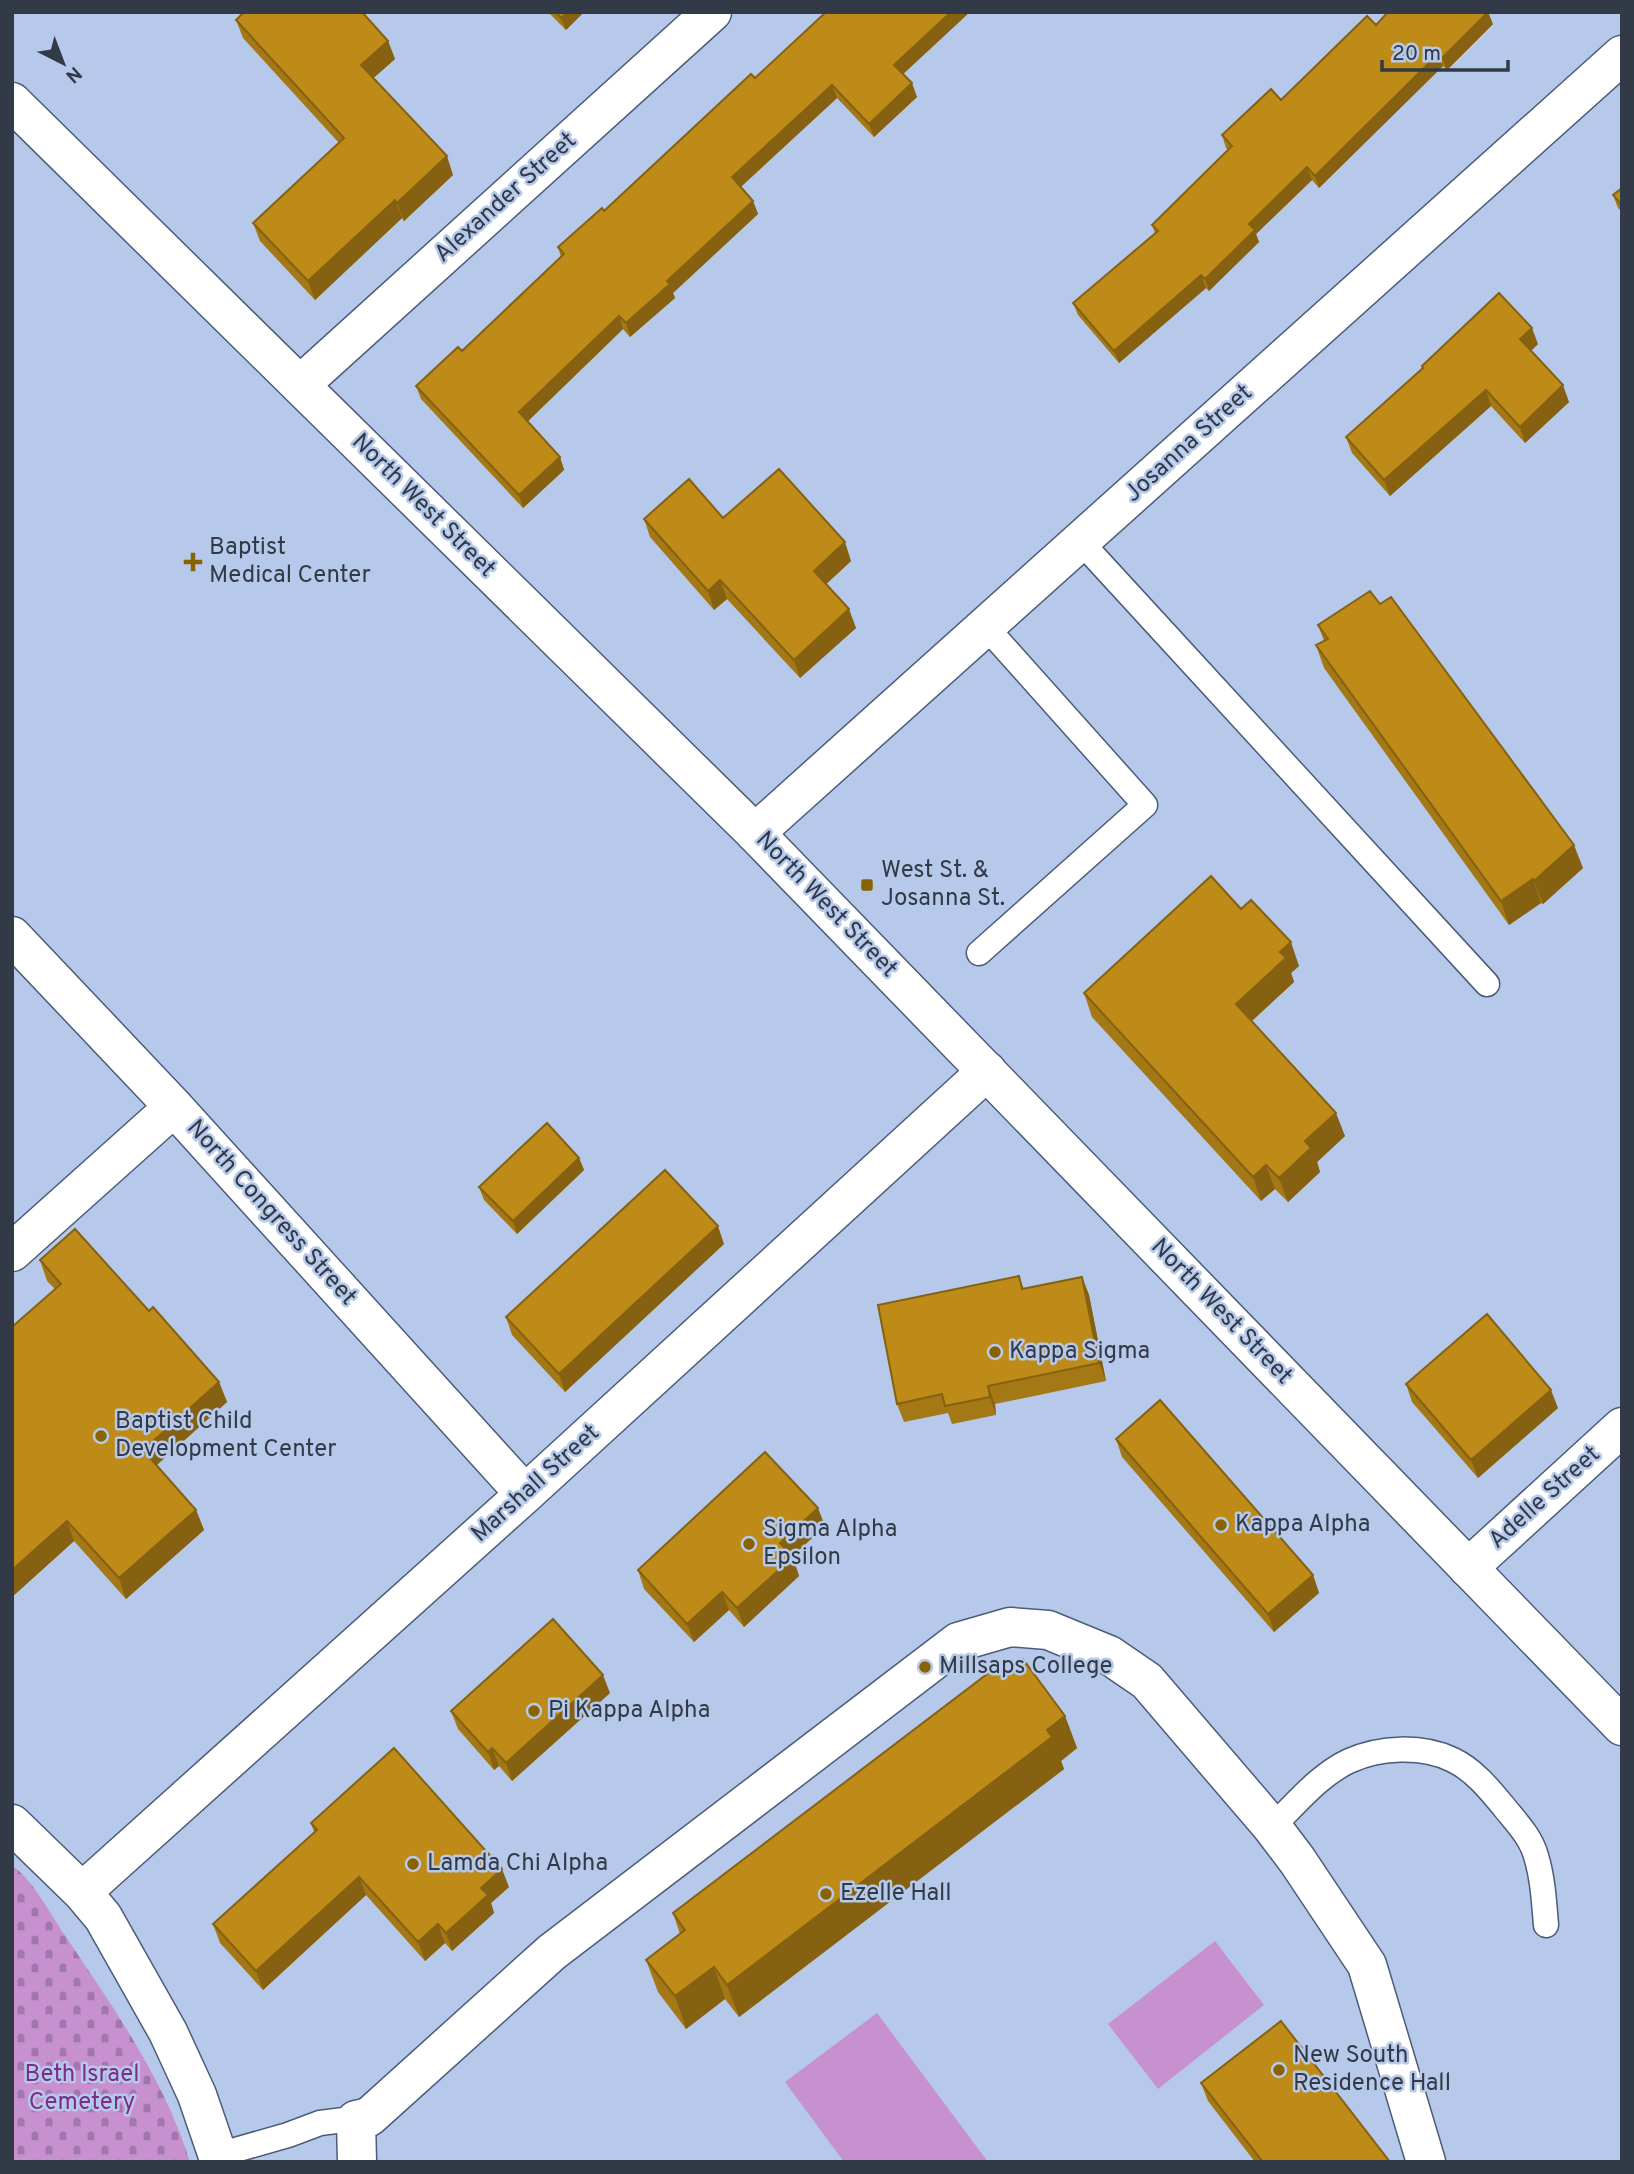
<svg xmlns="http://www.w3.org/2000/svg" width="1634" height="2174" viewBox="0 0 1634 2174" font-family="Overpass,sans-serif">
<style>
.grass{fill:#c791d0}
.cemetery{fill:url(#cemetery-stones)}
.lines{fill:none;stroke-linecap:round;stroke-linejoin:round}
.service-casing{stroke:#4c5c79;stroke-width:27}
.minor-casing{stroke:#4c5c79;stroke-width:41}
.tertiary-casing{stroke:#4c5c79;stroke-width:41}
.service{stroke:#fff;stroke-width:24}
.minor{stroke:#fff;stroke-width:38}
.tertiary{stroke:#fff;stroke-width:38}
.wall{fill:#a37815}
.shaded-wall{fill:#856111}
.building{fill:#be8b18;stroke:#856111;stroke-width:2}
.poi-dot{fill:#896301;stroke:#b6c9ea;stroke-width:2.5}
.labels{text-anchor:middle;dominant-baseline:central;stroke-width:5;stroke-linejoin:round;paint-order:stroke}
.street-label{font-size:24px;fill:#323a47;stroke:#b6c9ea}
.poi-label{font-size:24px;fill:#323a47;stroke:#b6c9ea;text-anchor:start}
.park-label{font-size:24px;fill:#7c2c89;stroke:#b6c9ea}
</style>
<defs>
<pattern id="cemetery-stones" width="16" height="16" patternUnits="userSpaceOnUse" patternTransform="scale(1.75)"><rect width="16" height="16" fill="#c791d0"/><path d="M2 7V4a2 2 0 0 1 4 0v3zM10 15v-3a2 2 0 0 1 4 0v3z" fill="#a277ab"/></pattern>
</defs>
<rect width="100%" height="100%" fill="#b6c9ea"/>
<path class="grass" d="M1215,1941L1264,2005L1158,2089L1108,2024Z
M877,2013L988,2162H844L785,2082Z"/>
<path class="cemetery" d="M12,1866C31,1877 51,1915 64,1934C112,2006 164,2078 190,2162H12Z"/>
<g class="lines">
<g class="service-casing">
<path id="service" d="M1081,542L1487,984
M979,953L1145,805L986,627
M1272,1827C1296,1804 1319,1775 1349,1761C1380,1747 1422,1745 1453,1760C1474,1770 1490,1790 1504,1807C1516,1822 1531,1837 1536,1856C1543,1879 1544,1902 1546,1925
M218,2155L288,2135L320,2123L368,2117"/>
</g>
<g class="minor-casing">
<path id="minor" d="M300,385L712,12
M755,833L1622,55
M12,936L174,1107L525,1494
M12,1252L174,1107
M1468,1568L1622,1427
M12,1824L82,1892L103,1917L168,2032L197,2095L220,2162
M82,1892L525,1494L987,1071
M357,2162L356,2120L369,2117L552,1952L958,1642L1010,1627L1048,1630L1109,1655L1147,1681L1272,1827L1297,1860L1367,1965L1426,2162"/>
</g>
<g class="tertiary-casing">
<path id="tertiary" d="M12,102L755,833L1622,1726"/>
</g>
<use href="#service" class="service"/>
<use href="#minor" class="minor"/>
<use href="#tertiary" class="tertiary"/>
</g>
<path class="wall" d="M548,12H584L566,30Z
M236,20L388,41L395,59L373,78L453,175L404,221L402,218L315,300L260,241L253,223L339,143L243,38Z
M1493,24L1447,70L1443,66L1319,188L1312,180L1256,234L1259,242L1209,291L1206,288L1119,363L1078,315L1073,303L1155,233L1152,225L1228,150L1226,148L1222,135L1281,100L1376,25Z
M903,74L917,97L874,137L837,98L741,187L753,201L758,214L673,293L675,298L630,337L623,329L528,421L560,457L564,470L523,508L421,399L416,386L462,351L561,257L558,247L604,211L755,78Z
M1622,188V212L1618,208L1613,195Z
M1538,344L1531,351L1569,402L1525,443L1491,406L1390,496L1352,453L1346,437L1422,368V366Z
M723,518L851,561L826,584L856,628L800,678L727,599L714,610L650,537L644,519Z
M1318,625L1583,868L1543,904L1541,903L1509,925L1324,668L1316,645L1324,641Z
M1241,909L1299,966L1291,973L1294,982L1252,1021L1345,1136L1317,1162L1320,1172L1288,1202L1275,1189L1261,1201L1092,1017L1084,993Z
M579,1158L584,1170L517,1234L484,1200L479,1187Z
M724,1244L565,1392L512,1335L506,1317Z
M40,1260L149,1311L219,1382L227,1402L157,1465L196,1510L204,1530L126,1599L74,1541L12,1597V1327L55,1289L47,1281Z
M1019,1276L1024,1289L1082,1277L1089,1295L1106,1381L995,1404L996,1415L952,1424L948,1413L904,1422L897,1404Z
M1406,1384L1558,1408L1478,1478L1412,1402Z
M1116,1439L1313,1575L1319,1593L1274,1632L1122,1457Z
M825,1526L792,1557L799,1576L744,1627L729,1610L694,1642L644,1589L638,1570Z
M1005,1673L1065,1716L1077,1748L1061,1761L1064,1769L739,2017L725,1999L686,2029L658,1992L646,1960L680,1934L673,1913Z
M610,1693L512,1781L499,1766L494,1770L458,1729L451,1711Z
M311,1823L509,1887L491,1903L494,1913L452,1951L445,1943L425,1961L366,1895L263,1990L220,1943L213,1924L314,1832Z
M1201,2083L1390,2162H1255L1208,2101Z"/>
<path class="shaded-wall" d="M567,12H584L566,30L561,18Z
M951,12H970L899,78L894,65Z
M1488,12L1493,24L1447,70L1442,58Z
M388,41L395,59L368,83L361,65Z
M1438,54L1443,66L1319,188L1315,176Z
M912,83L917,97L874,137L869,124Z
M832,85L837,98L737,190L732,177Z
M447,156L453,175L404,221L397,203Z
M1307,167L1312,180L1256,234L1259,242L1209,291L1205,279L1249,224Z
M395,200L402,218L315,300L308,281Z
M753,201L758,214L673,293L675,298L630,337L626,323L667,281Z
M1201,275L1206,288L1119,363L1114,351Z
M619,316L623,329L524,425L519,412Z
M1532,328L1538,344L1526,355L1520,339Z
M1563,385L1569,402L1525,443L1520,427Z
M1486,390L1491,406L1390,496L1384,480Z
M560,457L564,470L523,508L519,495Z
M845,542L851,561L820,590L814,571Z
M720,580L727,599L714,610L708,591Z
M849,609L856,628L800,678L794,660Z
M1574,845L1583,868L1543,904L1534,881Z
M1533,879L1541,903L1509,925L1501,901Z
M1291,942L1299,966L1291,973L1294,982L1245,1027L1236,1004L1280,952Z
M1336,1113L1345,1136L1317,1162L1320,1172L1288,1202L1279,1178L1305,1141Z
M579,1158L584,1170L517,1234L513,1221Z
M1266,1165L1275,1189L1261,1201L1253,1177Z
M718,1226L724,1244L565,1392L559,1374Z
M1082,1277L1089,1295L1106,1381L1099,1363Z
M219,1382L227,1402L151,1470L143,1450Z
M988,1386L995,1404L996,1415L990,1397Z
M1551,1390L1558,1408L1478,1478L1471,1460Z
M818,1508L825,1526L787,1561L780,1543Z
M196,1510L204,1530L126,1599L119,1578Z
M67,1521L74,1541L12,1597V1570Z
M793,1557L799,1576L744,1627L737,1608Z
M1313,1575L1319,1593L1274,1632L1268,1614Z
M722,1592L729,1610L694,1642L687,1624Z
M603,1675L610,1693L512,1781L506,1763Z
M1065,1716L1077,1748L1061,1761L1064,1769L739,2017L727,1985Z
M492,1748L499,1766L494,1770L488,1752Z
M502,1869L509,1887L491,1903L494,1913L452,1951L446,1933L481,1888Z
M359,1877L366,1895L263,1990L256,1971Z
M438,1924L445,1943L425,1961L418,1942Z
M714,1967L725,1999L686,2029L675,1996Z"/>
<path class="building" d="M244,12H362L388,41L361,65L447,156L397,203L395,200L308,281L253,223L344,138L236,20Z
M556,12H567L561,18Z
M826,12H951L894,65L912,83L869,124L832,85L732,177L753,201L667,281L670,284L626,323L619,316L519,412L560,457L519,495L416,386L458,347L462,351L564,254L558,247L602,208L604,211L751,74L755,78Z
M1388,12H1488L1442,58L1438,54L1315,176L1307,167L1249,224L1255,230L1205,279L1201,275L1114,351L1073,303L1158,231L1152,225L1232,146L1222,135L1271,89L1281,100L1367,16L1376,25Z
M1622,188V205L1613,195Z
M1499,293L1532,328L1520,339L1563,385L1520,427L1486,390L1384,480L1346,437L1423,368L1422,366Z
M779,469L845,542L814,571L849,609L794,660L720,580L708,591L644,519L689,479L723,518Z
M1370,591L1380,604L1391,597L1574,845L1534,881L1533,879L1501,901L1316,645L1328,639L1318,625Z
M1211,876L1241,909L1251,900L1291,942L1280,952L1286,958L1236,1004L1336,1113L1305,1141L1311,1148L1279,1178L1266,1165L1253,1177L1084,993Z
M547,1123L579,1158L513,1221L479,1187Z
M665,1170L718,1226L559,1374L506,1317Z
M75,1229L149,1311L153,1307L219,1382L143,1450L196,1510L119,1578L67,1521L12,1570V1327L61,1284L40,1260Z
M1019,1276L1022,1289L1082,1277L1099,1363L988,1386L990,1397L945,1406L942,1394L897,1404L878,1305Z
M1487,1314L1551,1390L1471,1460L1406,1384Z
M1160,1400L1313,1575L1268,1614L1116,1439Z
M765,1452L818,1508L780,1543L793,1557L737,1608L722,1592L687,1624L638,1570Z
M553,1619L603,1675L506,1763L492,1748L488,1752L451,1711Z
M1023,1659L1065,1716L1047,1730L1052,1737L727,1985L714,1967L675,1996L646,1960L685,1930L673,1913L999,1665L1005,1673Z
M394,1748L502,1869L481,1888L488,1895L446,1933L438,1924L418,1942L359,1877L256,1971L213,1924L317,1830L311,1823Z
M1281,2021L1390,2162H1263L1201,2083Z"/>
<g class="poi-dot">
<path d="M189.5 551.5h7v7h7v7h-7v7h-7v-7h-7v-7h7z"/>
<rect x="860" y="878" width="14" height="14" rx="3.5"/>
<circle cx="995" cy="1352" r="7"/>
<circle cx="101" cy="1436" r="7"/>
<circle cx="1221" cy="1525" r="7"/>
<circle cx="749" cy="1544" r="7"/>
<circle cx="925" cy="1667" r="7"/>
<circle cx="534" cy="1711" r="7"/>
<circle cx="413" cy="1864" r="7"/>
<circle cx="826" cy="1894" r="7"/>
<circle cx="1279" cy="2070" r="7"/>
</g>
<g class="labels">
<g class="street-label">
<text transform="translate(506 198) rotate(-42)">Alexander Street</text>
<text transform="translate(1189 444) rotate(-42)">Josanna Street</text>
<text transform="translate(423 506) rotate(45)">North West Street</text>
<text transform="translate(826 905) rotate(46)">North West Street</text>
<text transform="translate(271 1213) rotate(48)">North Congress Street</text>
<text transform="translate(1221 1312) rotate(46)">North West Street</text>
<text transform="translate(536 1484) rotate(-42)">Marshall Street</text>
<text transform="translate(1545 1498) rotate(-42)">Adelle Street</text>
</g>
<g class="poi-label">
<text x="209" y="548">Baptist<tspan x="209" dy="28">Medical Center</tspan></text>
<text x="881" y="871">West St. &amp;<tspan x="881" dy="28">Josanna St.</tspan></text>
<text x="1009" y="1352">Kappa Sigma</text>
<text x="115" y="1422">Baptist Child<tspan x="115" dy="28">Development Center</tspan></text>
<text x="1235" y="1525">Kappa Alpha</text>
<text x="763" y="1530">Sigma Alpha<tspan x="763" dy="28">Epsilon</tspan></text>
<text x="939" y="1667">Millsaps College</text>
<text x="548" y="1711">Pi Kappa Alpha</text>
<text x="427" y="1864">Lamda Chi Alpha</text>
<text x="840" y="1894">Ezelle Hall</text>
<text x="1293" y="2056">New South<tspan x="1293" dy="28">Residence Hall</tspan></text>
</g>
<g class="park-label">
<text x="82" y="2075">Beth Israel<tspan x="82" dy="28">Cemetery</tspan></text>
</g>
</g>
<rect width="1634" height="2174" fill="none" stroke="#323a47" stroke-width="28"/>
<g transform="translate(63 63) rotate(138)" stroke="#b6c9ea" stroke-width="5" paint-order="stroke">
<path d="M0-5L12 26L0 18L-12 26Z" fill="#323a47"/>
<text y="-10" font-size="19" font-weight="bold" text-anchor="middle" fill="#323a47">N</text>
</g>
<path d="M1382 60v10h126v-10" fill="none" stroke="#323a47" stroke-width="3.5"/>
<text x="1392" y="60" font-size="21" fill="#323a47" stroke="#b6c9ea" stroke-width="5" paint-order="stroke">20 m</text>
</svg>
